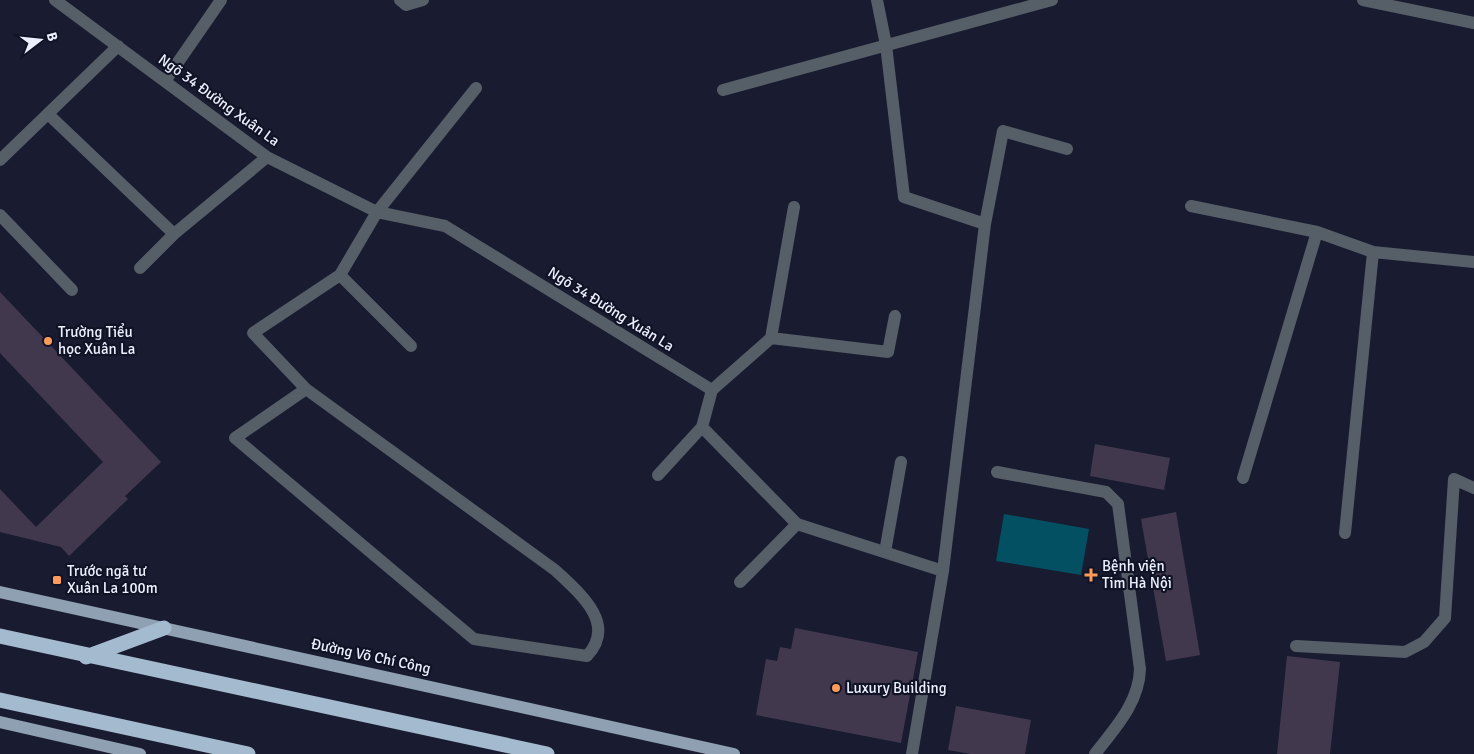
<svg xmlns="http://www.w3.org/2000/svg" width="1474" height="754" viewBox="0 0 1474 754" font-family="Signika,sans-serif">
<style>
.water{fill:#025062}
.building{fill:#41384e}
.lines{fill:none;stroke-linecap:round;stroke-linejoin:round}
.minor{stroke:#565e67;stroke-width:12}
.major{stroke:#8ea0b1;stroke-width:12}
.highway{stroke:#a4bace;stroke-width:15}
.poi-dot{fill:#fe9b58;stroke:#101326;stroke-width:2}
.labels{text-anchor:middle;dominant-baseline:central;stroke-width:4.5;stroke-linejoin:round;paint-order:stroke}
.street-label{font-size:15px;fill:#eceffd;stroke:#101326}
.poi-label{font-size:15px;fill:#eceffd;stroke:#101326;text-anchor:start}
</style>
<rect width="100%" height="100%" fill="#191c30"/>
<path class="water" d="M1004,514L1089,529L1081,575L996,561Z"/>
<path class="building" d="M0,292L161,462L125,496L128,499L69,556L61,547L0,532V489L36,527L103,462L0,353Z
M1095,444L1170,458L1164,490L1090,476Z
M1176,512L1200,655L1166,661L1141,519Z
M795,628L918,652L901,743L756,715L766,659L777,661L780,647L791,649Z
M1287,656L1340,662L1330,754H1277Z
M956,706L1031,720L1025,754H971L948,750Z"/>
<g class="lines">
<path class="minor" d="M55,0L267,157L377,212L445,226L712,390L702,427L797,524L943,571L912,754
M400,0L406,5L423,0
M877,0L886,45L904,197L985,224L943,571
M1363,0L1474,23
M165,81L221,0
M723,90L1052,0
M48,114L174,234
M0,160L118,46
M1191,206L1317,232L1373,252L1474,262
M0,215L72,290
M985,224L1003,131L1067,149
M140,268L174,234L267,157
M340,275L411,346
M771,338L794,207
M306,389L555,570C578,592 618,623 587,656L474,639L235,438L306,389L253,333L340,275L377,212L476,88
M712,390L771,338L888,352L895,316
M997,472L1106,492L1118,504L1140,669C1139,703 1115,728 1095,754
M658,475L702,427
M1243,478L1317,232
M1345,533L1373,252
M885,552L901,462
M740,582L797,524
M1296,646L1405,652L1424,642L1445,618L1454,479L1474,488"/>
<path class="major" d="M0,592L734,754
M0,722L140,754"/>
<path class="highway" d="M0,636L547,754
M86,657L164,628
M0,700L248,754"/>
</g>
<g class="poi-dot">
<circle cx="48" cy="341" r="5"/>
<path d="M1088.5 567.5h5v5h5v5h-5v5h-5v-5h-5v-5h5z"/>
<rect x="52" y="575" width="10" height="10" rx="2.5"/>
<circle cx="836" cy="688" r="5"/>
</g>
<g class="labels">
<g class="street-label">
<text transform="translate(219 100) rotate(36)">Ngõ 34 Đường Xuân La</text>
<text transform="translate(611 309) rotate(32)">Ngõ 34 Đường Xuân La</text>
<text transform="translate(371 656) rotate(12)">Đường Võ Chí Công</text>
</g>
<g class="poi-label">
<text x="58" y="332">Trường Tiểu<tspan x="58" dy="17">học Xuân La</tspan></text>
<text x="1102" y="566">Bệnh viện<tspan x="1102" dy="17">Tim Hà Nội</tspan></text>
<text x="67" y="571">Trước ngã tư<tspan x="67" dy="17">Xuân La 100m</tspan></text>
<text x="846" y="688">Luxury Building</text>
</g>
</g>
<g transform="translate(40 40) rotate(74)" stroke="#101326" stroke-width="4" paint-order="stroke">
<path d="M0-4L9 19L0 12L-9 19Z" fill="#eceffd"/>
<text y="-8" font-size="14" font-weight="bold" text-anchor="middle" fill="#eceffd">B</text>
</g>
</svg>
